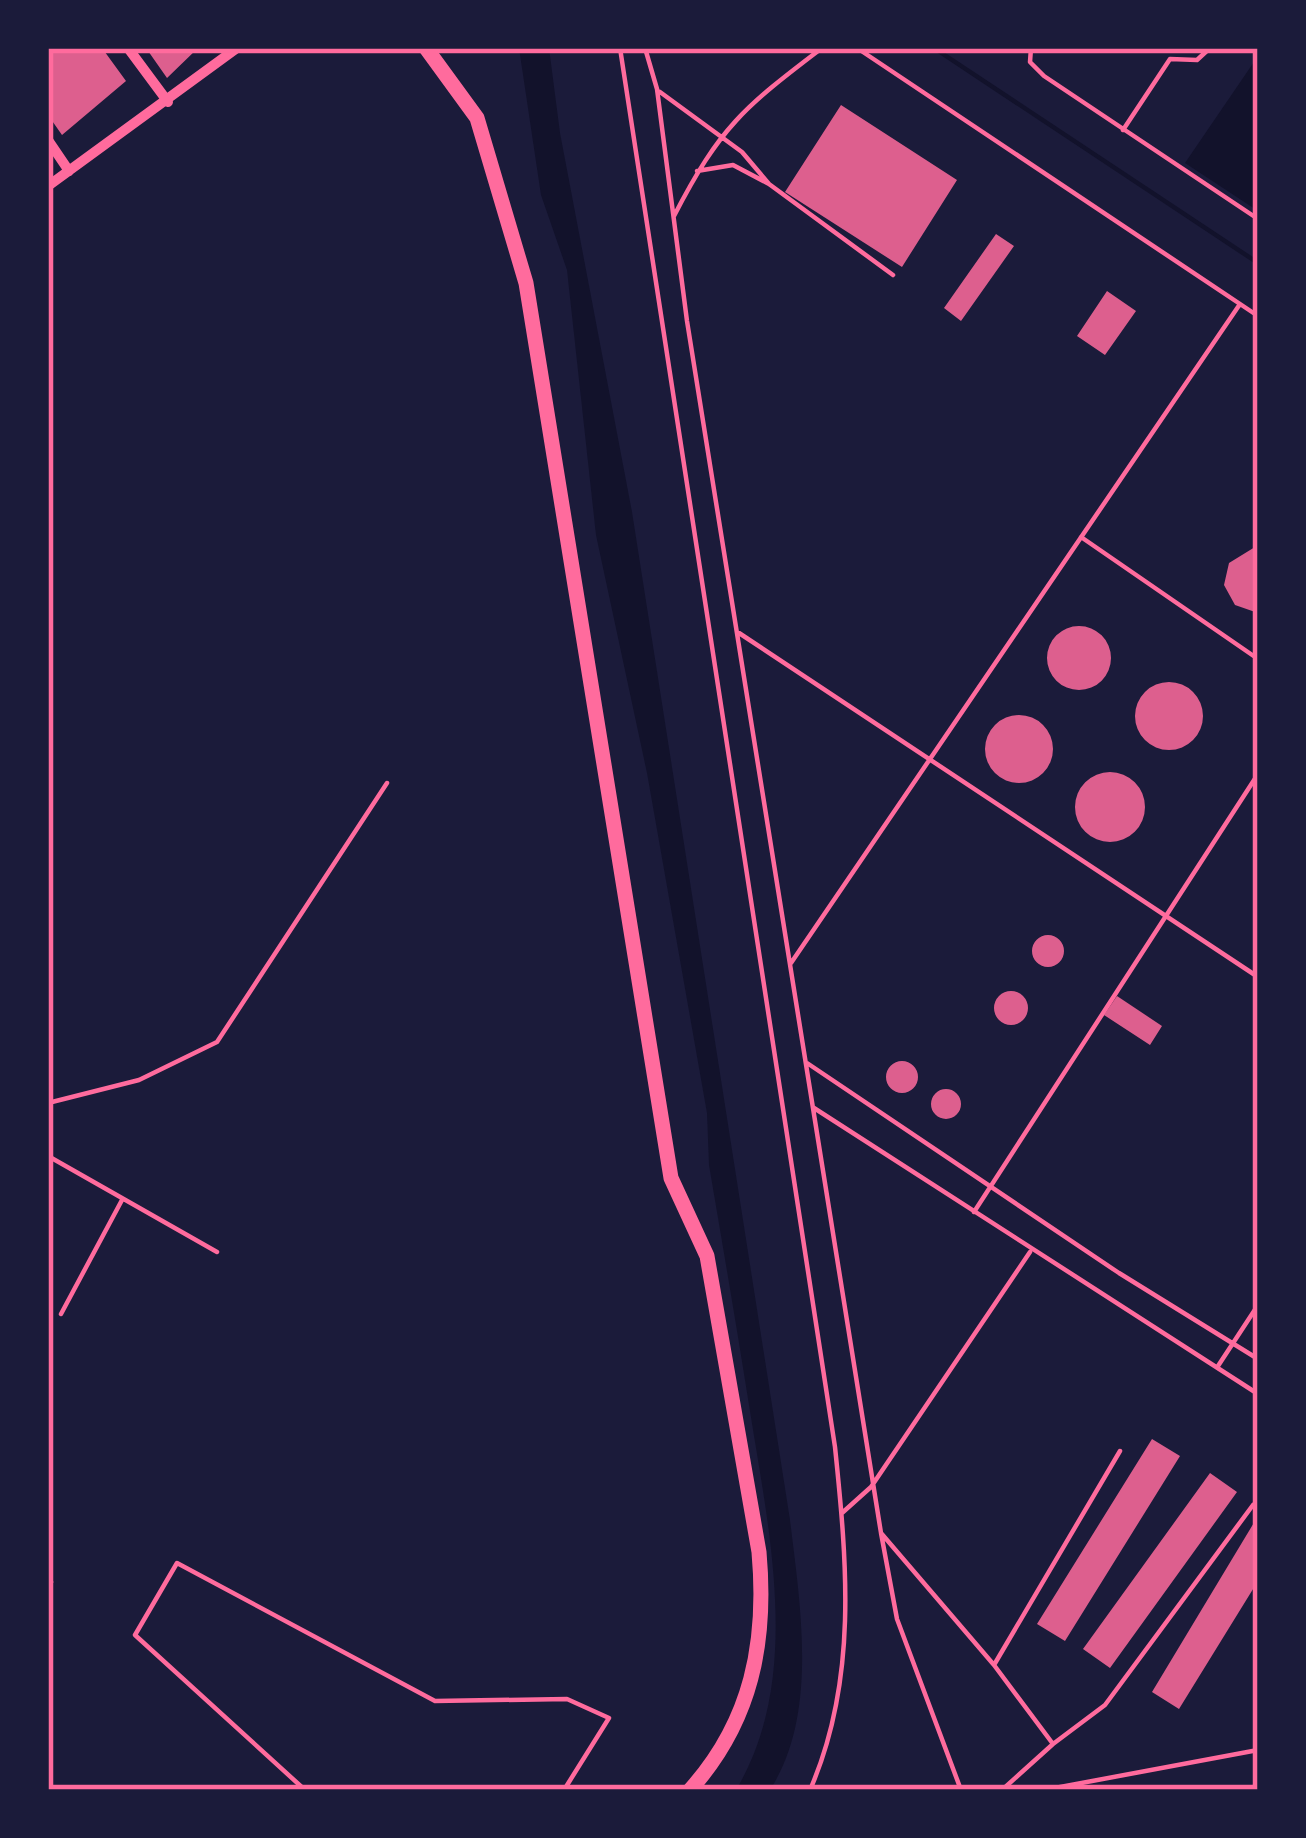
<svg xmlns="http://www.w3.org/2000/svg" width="1306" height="1838" viewBox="0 0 1306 1838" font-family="'DejaVu Sans',sans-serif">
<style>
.water{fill:#12122b}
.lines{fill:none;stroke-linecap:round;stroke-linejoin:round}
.stream{stroke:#12122b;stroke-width:4.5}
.building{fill:#dd5f8e}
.service{stroke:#ff6b9d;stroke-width:4.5}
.minor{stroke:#ff6b9d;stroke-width:10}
.secondary{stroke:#ff6b9d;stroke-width:15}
.neatline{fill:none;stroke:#ff6b9d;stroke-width:4.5}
</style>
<rect width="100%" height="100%" fill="#1b1b3a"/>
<path class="water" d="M519,48H549L560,133L632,512L790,1520C800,1604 819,1714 770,1790H736C803,1678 769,1532 750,1411C737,1329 723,1247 709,1165L707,1113L647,773L596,535L567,270L541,195Z
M1258,56V211L1185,163Z"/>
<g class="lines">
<path class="stream" d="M934,48L1258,263"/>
</g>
<path class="building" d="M48,48H102L126,81L62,135L48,115Z
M146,48H198L167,78Z
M841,105L957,180L902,267L785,192Z
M996,234L1014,246L961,321L944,308Z
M1107,291L1136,311L1105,355L1077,336Z
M1255,547H1258V613L1235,605L1224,585L1229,563Z
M1047 658a32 32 0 1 1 64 0a32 32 0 1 1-64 0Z
M1135 716a34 34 0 1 1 68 0a34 34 0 1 1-68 0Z
M985 749a34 34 0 1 1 68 0a34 34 0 1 1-68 0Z
M1075 807a35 35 0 1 1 70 0a35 35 0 1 1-70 0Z
M1032 951a16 16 0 1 1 32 0a16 16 0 1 1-32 0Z
M994 1008a17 17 0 1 1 34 0a17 17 0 1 1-34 0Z
M1117,996L1162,1026L1150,1045L1104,1015Z
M886 1077a16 16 0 1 1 32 0a16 16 0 1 1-32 0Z
M931 1104a15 15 0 1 1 30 0a15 15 0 1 1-30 0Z
M1152,1439L1180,1456L1065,1641L1037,1624Z
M1210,1473L1237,1492L1110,1668L1083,1649Z
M1258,1516V1581L1179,1709L1152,1692Z"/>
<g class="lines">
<path class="service" d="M620,48L835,1447C847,1563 858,1680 810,1790
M645,48L657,89L687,321L881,1533L994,1665
M857,48L1258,316
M1031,48L1030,62L1044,76L1258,219
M660,92L742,152L769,184
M1123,130L1170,59L1197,60L1210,48
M697,171L733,165L769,184L893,275
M674,216C720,127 743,108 822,48
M1081,537L1258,659
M739,633L1258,977
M791,963L1240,304
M807,1063L1119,1273L1258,1359
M48,1103L139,1080L217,1042L387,783
M814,1108L1258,1394
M48,1156L217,1252
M974,1212L1258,774
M61,1314L122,1200
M1218,1366L1258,1305
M842,1513L871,1487L1030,1252
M881,1533L897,1619L961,1790
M48,1586L51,1582
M1053,1744L1105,1705L1253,1505
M305,1790L135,1635L177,1563L435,1701L567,1699L609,1718L564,1790
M1002,1790L1053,1744L994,1665L1120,1451
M1044,1790L1258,1750
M1252,1790L1258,1781"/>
<path class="minor" d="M128,48L168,102
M48,140L69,171
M48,186L237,48"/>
<path class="secondary" d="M426,48L477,118L526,283L671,1178L707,1256L759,1552C767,1642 752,1721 690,1790"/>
</g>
<rect width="1306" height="1838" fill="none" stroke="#1b1b3a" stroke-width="102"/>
<rect x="51" y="51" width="1204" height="1736" class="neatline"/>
</svg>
